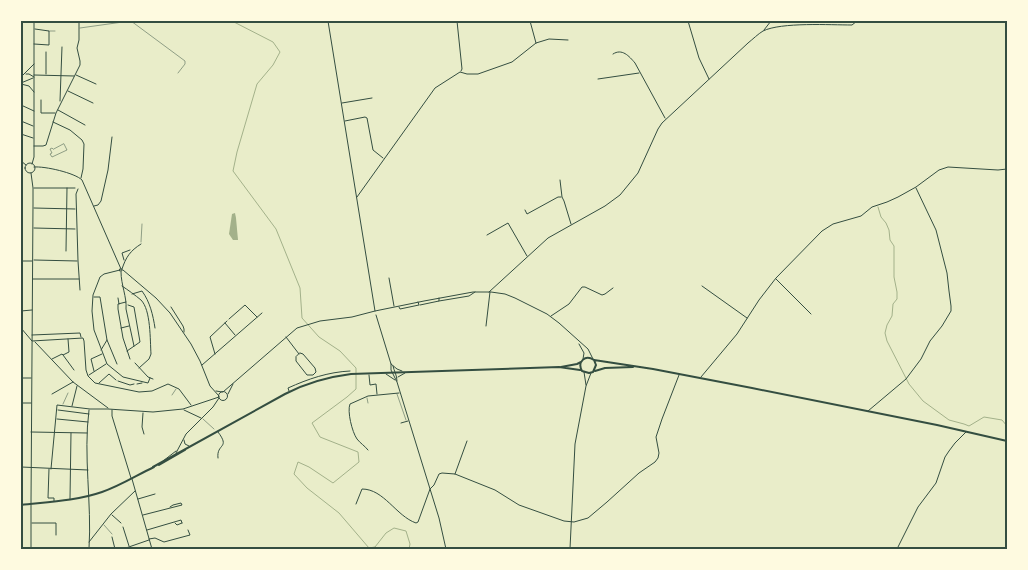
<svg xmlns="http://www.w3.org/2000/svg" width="1028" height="570" viewBox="0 0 1028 570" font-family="Karla,sans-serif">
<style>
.water{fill:#a3b18a}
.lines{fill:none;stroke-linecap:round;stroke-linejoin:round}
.stream{stroke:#a3b18a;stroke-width:1}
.service{stroke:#344e41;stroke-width:0.5}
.pedestrian{stroke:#344e41;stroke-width:0.5}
.minor{stroke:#344e41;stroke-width:1}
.tertiary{stroke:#344e41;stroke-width:1}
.secondary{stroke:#344e41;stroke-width:1}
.primary{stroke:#344e41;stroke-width:2}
.neatline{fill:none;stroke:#344e41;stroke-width:2}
</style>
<rect width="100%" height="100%" fill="#e9edc9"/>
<path class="water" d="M235,213L236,218L238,240H233L229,234L232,214Z"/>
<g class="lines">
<path class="stream" d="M232,21L273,42L280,52L273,65L257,84L237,152L233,171L276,229L300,288L302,318L319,337L340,351L356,368V389L347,397L312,423L320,437L358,452L359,462L333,483L309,467L298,462L294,474L307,488L339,513L369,548L375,547L386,533L394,528L406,531L410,544L409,549
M878,207L881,217L886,223L889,230L890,240L894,246V277L897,292V299L893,304L892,316L887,325L885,333L887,341L909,384L923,401L949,420L964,424L969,426L984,417L1002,420L1007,426"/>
<path class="service" d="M131,21L185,61V64L178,73
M80,28L130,21
M49,31H55
M141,242L142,224
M397,394L406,420
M172,395L176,389
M63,404L68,393
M203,419L214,429
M104,525L112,534"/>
<path class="pedestrian" d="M64,144L67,150L52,157L50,154L52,153L50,149L52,148L53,149Z
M367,398L368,403"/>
<path class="minor" d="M457,21L462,69L461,71
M530,21L536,43
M688,21L699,58L709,79
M764,30L771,21
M34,44L49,45V31L35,29
M613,54C622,48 629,56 635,63L665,118
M26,74H29L34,77
M46,74V52
M34,75L74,76
M76,75L96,84
M22,76L34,64
M598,79L639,73
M21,83L33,78
M21,84L29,86L34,92
M68,91L93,103
M41,100V113H55
M60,101L62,47
M342,103L372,98
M21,105L34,111
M58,110L85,125
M21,121L33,126
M345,121L365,117L367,118L373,150L383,158
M53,122L70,130L82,140L84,144L83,169L81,178
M21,134L33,138
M34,146H43L46,145L56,113L80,65V61L77,48L79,40V21
M34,167C45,166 75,173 82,180L121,269
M560,180L562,197L564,201L571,224
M34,188H75
M78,189L76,194L78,261L80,290
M357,197L435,88L460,72L467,74H478L512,62L536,43L549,39L568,40
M94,206L98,205L101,201L108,170L112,137
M34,208L75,209
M525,210L527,214L558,197H561
M34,228L75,229
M487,235L508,223L527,256
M66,251L67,188
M34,260L77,261
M124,260L122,253L130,250
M21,261H32
M120,269H122V271H120Z
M122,269C126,257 130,251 141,244
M120,270L104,274L100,277L93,295L92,311L94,330L107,364L123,377L148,383L150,378
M123,270L156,298L170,313L191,344L200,361L210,386L219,396
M121,272C121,285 127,297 126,309L134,346
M389,278L394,306
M33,279H79
M776,279L811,314
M122,286C128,290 135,295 141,300C151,310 150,340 151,354L149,359L139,368
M702,286L747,318
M132,294L142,291C150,302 153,315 155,328
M94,297H100L107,340L101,350
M118,298L119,304
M439,301L469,296L475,292
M126,302L118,304V309L123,338L130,359
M420,305L439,301V298
M171,307L183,326L184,329V332
M399,307L400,309L419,305L418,302
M21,311L32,310
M376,315L391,364L397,369L402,371
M551,316L569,304L582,287H585L602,295L605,294L613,288
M229,319L245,305L257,317
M225,323L235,335
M486,326L490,292
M21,328L32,341L83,338L84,341L86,370L88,376L95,383L139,392L152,391L168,384L179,389L191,405
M121,328L129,326
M32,335L80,333L81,337
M286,337L299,354
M107,340L117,364
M35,342L73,382L108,408
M127,351L140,342L134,307L128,305
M300,353L303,354L315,368L316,372L313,375H307L296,361V357Z
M215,354L210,337L227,321
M63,355L74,370
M52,359L62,354L63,355L69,352L68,339
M135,363L148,377L153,379
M391,364V370L397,382L439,518L446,549
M202,365L262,313
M393,366C394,371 397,375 397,381
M94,371L91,359L102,354
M386,374L395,380
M89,375L106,364
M369,375L370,385L376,384L377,394
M398,377L405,373
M701,377L737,334L759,300L776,278L822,231L833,224L861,216L872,207L887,202L898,197L916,187L939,170L948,167L998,170L1007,169
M21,378H31
M118,381L130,385L134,384
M99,383L109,374L116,380
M137,384L142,383
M216,391L222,392
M289,391L288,388C308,379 328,372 350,371
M52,394L73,382
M21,403H31
M72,406L77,386
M58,410L89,414
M112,410V416L131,478
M184,410L201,418
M868,411L906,379L921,359L930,341L942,326L951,311V306L949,291L947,273L936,230L916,188
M143,413L142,427L144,434
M57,419L88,422
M401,423L408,421
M31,432L87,433
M368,450C365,446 360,443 357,439C352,432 347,411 350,404L368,396L399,393
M218,458C216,443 231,449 218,432
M21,467L88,470
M49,469L48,498H54V501
M51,469L57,405L90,409H108L153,412L183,409L219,397
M455,474L467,441
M70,499L71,433
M138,499L155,494
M356,504L362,489C384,489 396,516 416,523L418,522L430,489L434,485L439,474L442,473L455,474L495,490L519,505L564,521L574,522L588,518L607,502L639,473L655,462L658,458L659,453L656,437L662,419L679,375
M112,515L121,523
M143,515L182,505L181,503L173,505L170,507
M32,523H56V535
M175,523L177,525L182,523
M123,527L129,546
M147,530L181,520L182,523
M112,537L115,549
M149,539L155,538L164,542L190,535L188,530
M89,542L111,514L135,491
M89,549C92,503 83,456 89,410
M123,549L149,540
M897,549L918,507L936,483L945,457L949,451L955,443L966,432"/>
<path class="tertiary" d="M328,21L375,311
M21,161L26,165
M489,292L548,238L605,206L620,195L638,173L658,129L662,123L748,43C753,39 758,34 763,31C781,22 831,25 852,25L857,21
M579,344L584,353L583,359
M584,372L586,385
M218.5 396a4.5 4.5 0 1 1 9 0a4.5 4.5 0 1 1-9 0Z
M223,392L297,328L320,321L352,317L375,311L424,301L473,292H491L505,294L515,298L547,314L559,323L588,349L593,359
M228,394L233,384
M184,440L185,444L189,446
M176,453L186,434L213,407L219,398
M163,461L176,451
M132,479L152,549
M31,549V505
M570,549L575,444L586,386L591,373"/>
<path class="secondary" d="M25 168a5 5 0 1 1 10 0a5 5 0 1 1-10 0Z
M32,164L34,157V21
M31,173L33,188V204L31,504"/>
<path class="primary" d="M594,360L596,365L593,372L589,373L582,371C577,362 585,354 594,360L653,369L752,388L937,425L1007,441
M561,367L577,364L581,362
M595,371L605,368L633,367
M159,465L185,450
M153,467L285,394C306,383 327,377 351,374L559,367L580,370
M21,505C48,502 76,501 102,492C120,486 137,475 154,467"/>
</g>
<rect width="1028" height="570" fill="none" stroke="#fefae0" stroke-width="45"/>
<rect x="22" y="22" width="984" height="526" class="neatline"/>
</svg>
